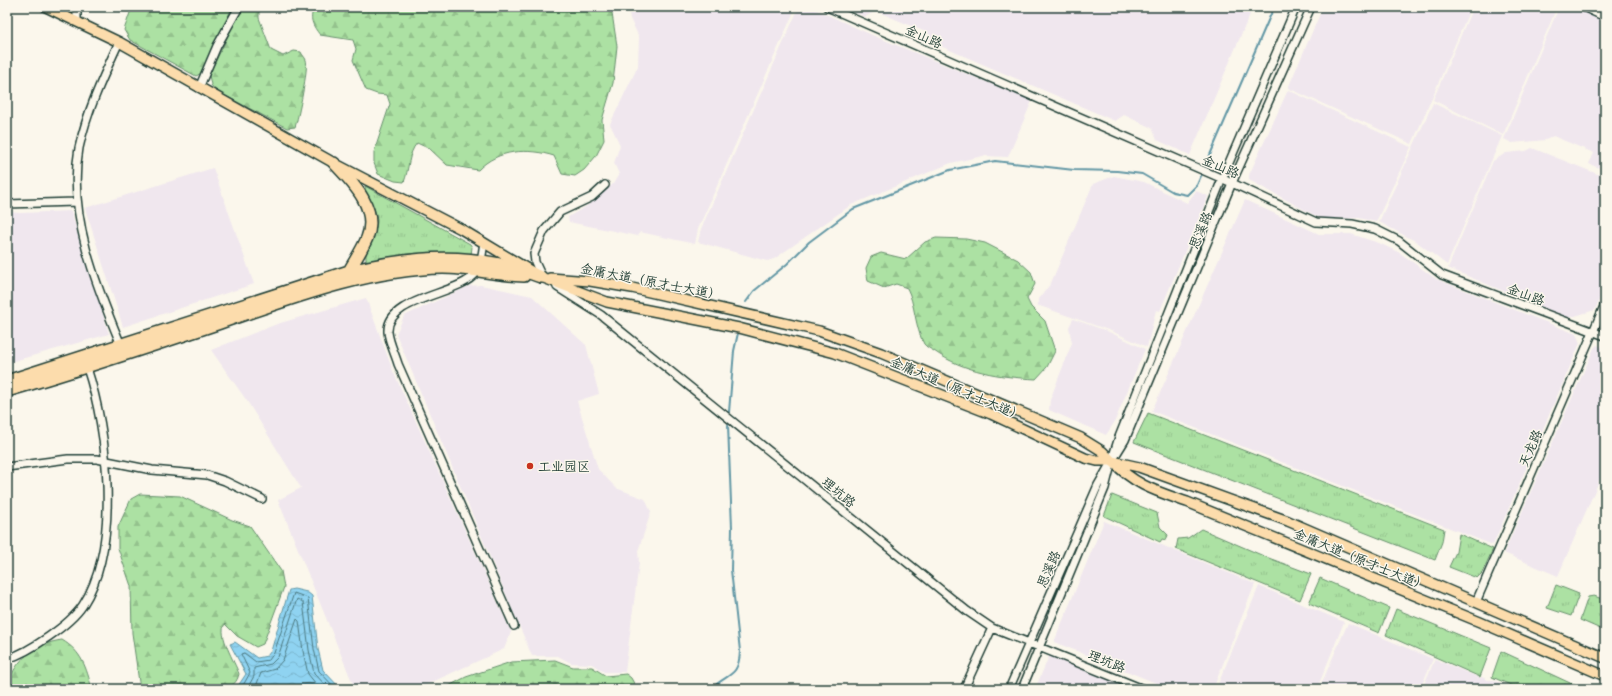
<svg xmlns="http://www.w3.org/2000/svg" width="1612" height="696" viewBox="0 0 1612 696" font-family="'Patrick Hand','LXGW WenKai TC',sans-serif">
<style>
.built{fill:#f0e7ee}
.forest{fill:url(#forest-firs);stroke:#668f6c}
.park{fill:url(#park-tufts);stroke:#668f6c}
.water{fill:url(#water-waves);stroke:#6297a5}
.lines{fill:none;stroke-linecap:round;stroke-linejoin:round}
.shore{stroke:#4c7980;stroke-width:1}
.stream{stroke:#6297a5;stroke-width:2}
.minor-casing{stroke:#1f3d34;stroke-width:10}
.major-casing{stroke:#1f3d34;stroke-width:12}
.highway-casing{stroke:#1f3d34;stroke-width:14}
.minor{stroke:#fbf7ec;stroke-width:7}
.major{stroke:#fcdcac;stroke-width:9}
.highway{stroke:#fcdcac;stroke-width:11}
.poi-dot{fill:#c8321e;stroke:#fbf7ec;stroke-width:1.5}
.labels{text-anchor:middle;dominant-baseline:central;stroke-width:3;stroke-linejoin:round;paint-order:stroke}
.street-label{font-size:13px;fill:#1f3d34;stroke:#fbf7ec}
.poi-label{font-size:13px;fill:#1f3d34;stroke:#fbf7ec;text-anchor:start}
</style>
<defs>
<pattern id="forest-firs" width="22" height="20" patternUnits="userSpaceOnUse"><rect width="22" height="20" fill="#ace1a3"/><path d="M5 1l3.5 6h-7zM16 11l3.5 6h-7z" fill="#94c28d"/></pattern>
<pattern id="park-tufts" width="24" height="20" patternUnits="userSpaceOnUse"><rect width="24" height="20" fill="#ace1a3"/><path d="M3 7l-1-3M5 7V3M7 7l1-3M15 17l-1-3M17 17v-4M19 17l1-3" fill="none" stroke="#94c28d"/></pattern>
<pattern id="water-waves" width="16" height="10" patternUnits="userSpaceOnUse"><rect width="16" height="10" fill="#8fd3f1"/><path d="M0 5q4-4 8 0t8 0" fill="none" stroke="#7bb6cf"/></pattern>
</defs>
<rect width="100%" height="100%" fill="#fbf7ec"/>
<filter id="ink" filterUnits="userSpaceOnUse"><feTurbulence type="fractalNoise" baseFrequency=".025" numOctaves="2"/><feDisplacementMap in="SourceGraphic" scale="8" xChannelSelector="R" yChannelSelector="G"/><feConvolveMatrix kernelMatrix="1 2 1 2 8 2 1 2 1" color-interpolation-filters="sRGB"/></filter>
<g filter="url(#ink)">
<path class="built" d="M628,7H796L698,229L695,244L640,232L638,236L569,222L568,217L587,206L613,184L619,174L614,163L620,145L610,124L638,66L639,37L630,19Z
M799,7H810L872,35L1032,101L1008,157L983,156L951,163L851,205L774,259L767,261L698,242L701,229Z
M843,7H1253L1190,155L1157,140L1152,128L1124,115L1115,121L931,42L928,33L876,11L865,17Z
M1323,7H1471L1412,144L1288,88Z
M1473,7H1557L1503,135L1433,100Z
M1559,7H1572L1605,21V170L1589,164L1594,153L1553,136L1546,140L1512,143L1504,139Z
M1288,90L1411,147L1376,222L1359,218L1324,219L1316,216L1249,180V175Z
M1433,103L1502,136L1447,265L1417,242L1379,222Z
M1532,148L1605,177V285L1595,310L1568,318L1448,268L1493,161L1506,153L1526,151Z
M213,168L254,284L123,327L85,208Z
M1114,176L1144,182L1187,203L1196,191L1208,196L1160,311L1156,310L1147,347L1111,331L1037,305L1039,299L1051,283L1093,184Z
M1245,200L1319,234H1351L1379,243L1400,253L1436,279L1576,334L1580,343L1493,545L1152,411Z
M71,211L109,334L7,363V212L21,213Z
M481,285L532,296L586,345L599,394L577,401L598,469L616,488L645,499L651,512L638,551L639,563L625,672H604L592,664L571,663L558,656H532L396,334L404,316L469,286Z
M366,298L393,371L511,632L504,649L417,689H355L278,500L301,488L247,401L211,350L277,324Z
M1073,319L1107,331L1145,349L1114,423L1106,435L1049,410L1050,400L1072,343L1069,327Z
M1597,345L1605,348V467L1558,576L1504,553L1594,348Z
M1104,521L1255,584L1213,689H1171L1054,642Z
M1259,586L1344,622L1317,689H1216Z
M1348,623L1433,659L1420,689H1319Z
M1050,654L1133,689H1035Z
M1435,659L1480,678L1482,677L1488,680H1493L1514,689H1422Z"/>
<path class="forest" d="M132,7H230L232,8L200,74L196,76L130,40L124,30Z
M242,7H259V18L271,50L283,56L294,51L301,52C302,55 305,57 306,60C309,66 298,119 295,127L287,128L216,91L211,85L209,75Z
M315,7H611L617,46L613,83L602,120L604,140L596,156L584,170L575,176L562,174L554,156C528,148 498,149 478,170L447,165L430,149L417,143C408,153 409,170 404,182L395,181L378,174L374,163V152L390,104L387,95L377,94L366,90L353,60L356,49L353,40L320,35C313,26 308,18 315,7Z
M936,238L966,239L985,243L1018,260L1031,272L1035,284L1027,299L1031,307L1045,321L1055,351L1047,367L1036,379C1000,377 964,372 934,351C931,349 926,347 924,344C915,328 915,303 907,288L896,284L884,288L868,281L866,268L871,257L881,253L906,259L925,242Z
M140,494L180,496L232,520L250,526L281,571L284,587L263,644L256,647L237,636L225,624C217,634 235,662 239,674C237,682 233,686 225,689H140L132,633L131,586L118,548V527L131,499Z
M62,640C82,652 86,667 92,689H7C7,684 10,679 12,674C22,654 40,643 62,640Z
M555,660L573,667H592L606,676L626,674L631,678L637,689H443L466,677L511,662Z"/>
<path class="park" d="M365,186L470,244L472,247L471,255L370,261L366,260C364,247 377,234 377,221C377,207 365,197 365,186Z
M1148,413L1444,529L1442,542L1435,560L1134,442Z
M1112,495L1157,513L1160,527L1168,535L1166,540L1162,539L1160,542L1104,516Z
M1201,529L1266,557L1311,574L1300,600L1176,549L1178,539L1188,538Z
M1459,534L1493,549L1482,573L1477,578L1449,567L1456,552Z
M1320,578L1389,608L1379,633L1309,603Z
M1556,585L1579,594L1571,616L1547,608Z
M1594,596L1605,600V631L1580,620L1588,597Z
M1396,609L1491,648L1480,677L1386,635Z
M1501,651L1583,689H1520L1492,677Z"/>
<path class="water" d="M294,589L307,592L312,596L318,649L323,670L341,689H236L246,674L230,644L235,642L257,658L267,656L271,651L289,590Z"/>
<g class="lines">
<path class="shore" d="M241,689L250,673L241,654L244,653L256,662L269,660L274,653L294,593L308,598L314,649L319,671L336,689
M247,689L254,676V668L271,664L278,657L297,599L303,602L309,650L314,673L329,689
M255,689L261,673L275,669L283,660L297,619L299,621L303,651L308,674L320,689"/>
<path class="stream" d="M746,302L754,291L787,264L809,242L853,209L950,170L995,161L1074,170L1117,171L1142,174L1173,192L1187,195L1197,185L1274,7
M729,412L734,351L738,333
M711,689C727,673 739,678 740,651L731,570L732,528L728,425"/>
<g class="minor-casing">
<path id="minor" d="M77,7V22
M827,7L1232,183L1316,222L1352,224L1375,229L1399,241L1442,275L1605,336
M1583,7L1605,17
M119,42C103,77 87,111 79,148C67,214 96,285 121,345
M199,88L217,46L239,7
M7,204L76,202
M484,243C482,252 482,265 476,273C460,295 386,297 388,332C389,342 395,354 398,364L514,626
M542,277L535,262L534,254L544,231L560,212L592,197L605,185
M557,287L601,315L967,611L992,628L1143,689
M1114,453L1119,437L1222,179L1296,7
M7,467L68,459H97L152,470L207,475L225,481L262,499
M1476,602L1605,304
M7,659C29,652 70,625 83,605C121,546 108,431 87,368
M964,689L992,628
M1009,689L1098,485L1109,466
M1022,689L1105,488L1112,461L1125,440L1232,183L1311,7"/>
</g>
<g class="major-casing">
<path id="major" d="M46,7L119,42L334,163L461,229L541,277L607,302L739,328L835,353L991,414L1085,458L1097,461H1112C1136,486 1156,491 1187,502L1480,622L1605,676
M550,278L590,281L632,288L819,331L881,353L1081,438L1102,451L1112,461L1139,467L1288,521L1605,658"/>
</g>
<g class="highway-casing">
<path id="highway" d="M334,163C352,182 379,208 367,238C362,250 355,260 349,271
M7,381L349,271C396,260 446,253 494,263C510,266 526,272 541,277
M7,391C79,370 149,347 220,323C290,299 368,269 443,268C469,268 497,275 524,276"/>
</g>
<use href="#minor" class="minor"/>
<use href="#major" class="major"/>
<use href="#highway" class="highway"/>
</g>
</g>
<circle class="poi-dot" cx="530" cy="466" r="4"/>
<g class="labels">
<g class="street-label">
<text transform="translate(924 36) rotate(24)">金山路</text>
<text transform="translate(1221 166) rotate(23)">金山路</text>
<text transform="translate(1200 230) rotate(-67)">思溪路</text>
<text transform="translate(651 281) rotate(11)">金庸大道（原才士大道）</text>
<text transform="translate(1526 294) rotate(20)">金山路</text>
<text transform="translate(957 388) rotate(23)">金庸大道（原才士大道）</text>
<text transform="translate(1530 448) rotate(-67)">天龙路</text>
<text transform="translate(839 492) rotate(39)">理坑路</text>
<text transform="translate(1361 559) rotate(22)">金庸大道（原才士大道）</text>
<text transform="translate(1048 569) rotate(-66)">思溪路</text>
<text transform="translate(1107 661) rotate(22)">理坑路</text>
</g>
<g class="poi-label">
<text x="538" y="466">工业园区</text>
</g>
</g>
<rect width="1612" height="696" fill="none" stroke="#fbf7ec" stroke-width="24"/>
<rect x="12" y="12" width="1588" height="672" fill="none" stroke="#1f3d34" stroke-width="1.5" filter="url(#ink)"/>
</svg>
